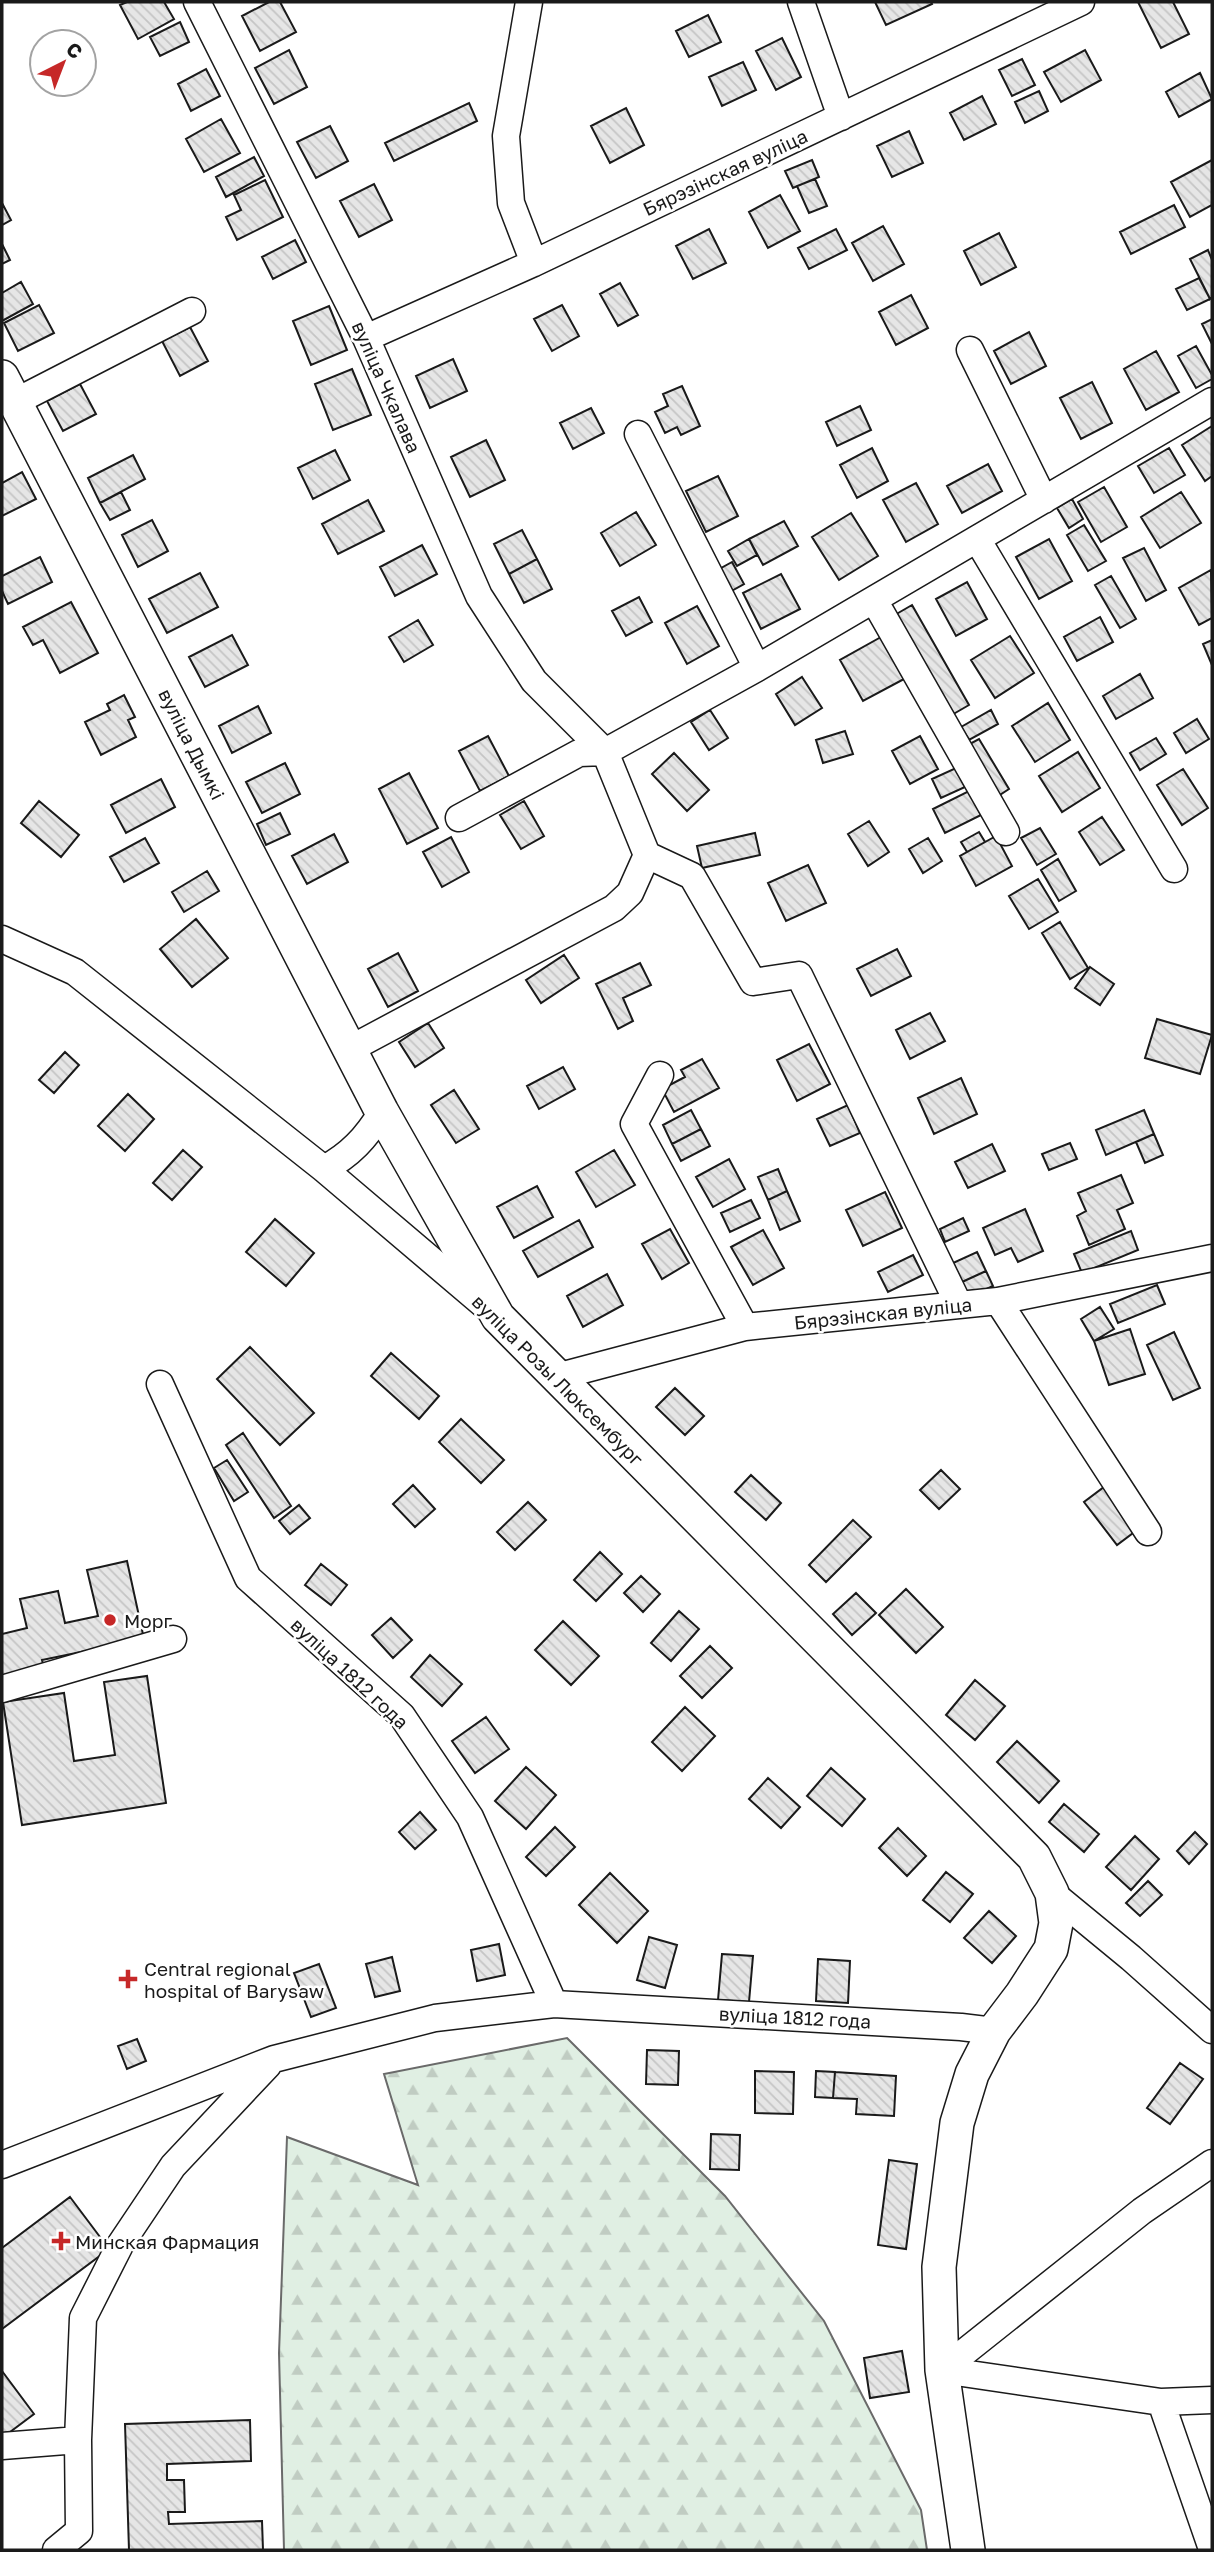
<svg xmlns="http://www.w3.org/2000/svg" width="1214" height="2552" viewBox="0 0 1214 2552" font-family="'Golos Text',sans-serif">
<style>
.forest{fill:url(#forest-firs);stroke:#6a6a6a;stroke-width:2}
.building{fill:url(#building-back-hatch);stroke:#1a1a1a;stroke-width:2}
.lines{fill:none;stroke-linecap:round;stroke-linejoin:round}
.minor-casing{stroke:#1a1a1a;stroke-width:29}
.major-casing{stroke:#1a1a1a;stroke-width:36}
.minor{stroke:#fff;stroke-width:26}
.major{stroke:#fff;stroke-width:33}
.poi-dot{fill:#c62828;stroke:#fff;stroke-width:2.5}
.labels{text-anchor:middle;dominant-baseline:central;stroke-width:5;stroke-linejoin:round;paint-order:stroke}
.street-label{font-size:19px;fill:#1a1a1a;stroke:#fff}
.poi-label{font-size:19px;fill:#1a1a1a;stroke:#fff;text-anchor:start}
</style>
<defs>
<pattern id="forest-firs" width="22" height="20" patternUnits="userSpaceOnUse" patternTransform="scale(1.75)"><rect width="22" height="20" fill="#e0efe3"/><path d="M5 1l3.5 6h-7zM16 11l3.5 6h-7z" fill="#c0ccc2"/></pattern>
<pattern id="building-back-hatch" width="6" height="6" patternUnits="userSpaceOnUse" patternTransform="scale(1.75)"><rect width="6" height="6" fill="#e6e6e6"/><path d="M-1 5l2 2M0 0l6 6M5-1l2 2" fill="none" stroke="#c5c5c5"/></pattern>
</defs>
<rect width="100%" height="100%" fill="#fff"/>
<path class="forest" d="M567,2038L725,2196L824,2321L921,2510L927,2550H284L279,2353L287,2137L418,2185L384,2074Z"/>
<path class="building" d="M127,2H164L174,19L138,39L120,5Z
M269,2H280L296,32L260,51L242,16Z
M875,2H931L932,4L886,25Z
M1138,2H1173L1189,34L1161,48Z
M708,15L721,42L689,57L676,31Z
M180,22L189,42L160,56L150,37Z
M782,38L801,77L776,90L756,51Z
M289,50L307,87L274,104L255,68Z
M1085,50L1101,80L1061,102L1044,72Z
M1022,59L1035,85L1012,96L999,70Z
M743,62L756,90L722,106L709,77Z
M206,69L220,96L191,111L178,84Z
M1200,73L1212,99L1179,117L1166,92Z
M1039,91L1048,111L1025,123L1015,102Z
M982,96L996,124L964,140L950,113Z
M469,103L477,121L394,161L385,143Z
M626,108L644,145L610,163L591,126Z
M221,119L240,153L204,172L186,139Z
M330,126L348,161L316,178L297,142Z
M909,131L923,163L892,177L877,146Z
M254,157L264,176L226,197L216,177Z
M812,160L819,177L793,188L785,171Z
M1212,160V205L1190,217L1171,182Z
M815,179L827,206L809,213L797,186Z
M265,180L283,217L237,240L226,217L241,210L234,195Z
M374,184L392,220L359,237L340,201Z
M780,195L800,231L768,248L749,212Z
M2,203L11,220L2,225Z
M1174,205L1185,227L1131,254L1120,232Z
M883,226L904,264L873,281L852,243Z
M709,229L726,263L693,279L676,246Z
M836,229L847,250L809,269L798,248Z
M999,233L1016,267L981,285L964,251Z
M295,240L306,262L273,279L262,257Z
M2,244L10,260L2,264Z
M1208,250L1212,260V297L1210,299L1190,259Z
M1199,278L1210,299L1187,310L1176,289Z
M21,282L33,304L2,321V293Z
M620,283L638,315L618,326L600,294Z
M911,295L928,328L896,345L879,312Z
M39,305L54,333L18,351L4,323Z
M562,305L579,336L552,351L534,319Z
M329,306L347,350L311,365L293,321Z
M1212,319V344L1202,324Z
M190,327L208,361L180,376L162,341Z
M1029,332L1046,366L1011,384L994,351Z
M1196,346L1212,375V379L1196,388L1178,356Z
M1156,351L1179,392L1146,410L1124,369Z
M453,359L467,391L430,408L416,376Z
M352,369L371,415L333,430L315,384Z
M1092,382L1112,423L1081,439L1060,398Z
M80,384L96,414L63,431L47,401Z
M682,386L700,426L681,435L677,427L665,433L655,412L668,406L663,394Z
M860,406L871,430L837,446L826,422Z
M591,408L604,433L573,449L560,423Z
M1212,426V476L1205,481L1182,445Z
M486,440L505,480L470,497L451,457Z
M872,448L888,481L857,498L840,465Z
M1169,448L1185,475L1154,493L1138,466Z
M335,450L350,480L313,499L298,468Z
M133,455L145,479L100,503L88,478Z
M988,464L1002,491L962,513L947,486Z
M22,472L36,499L2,516V483Z
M718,476L738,516L706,532L686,491Z
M916,483L938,524L906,542L883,500Z
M1104,487L1127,527L1101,542L1078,502Z
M121,492L130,510L110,520L100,503Z
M1181,492L1201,523L1160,548L1141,517Z
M1072,499L1083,519L1069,528L1057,508Z
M368,500L384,531L338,554L322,524Z
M636,512L656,545L620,566L601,533Z
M851,513L878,556L839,580L812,537Z
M152,520L168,551L138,567L122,535Z
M784,521L798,546L763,565L749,539Z
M1084,525L1106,561L1088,571L1067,535Z
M522,530L537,559L509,574L494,544Z
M749,539L757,555L737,566L728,551Z
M1049,539L1072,581L1039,599L1016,557Z
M422,545L437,574L395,596L380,567Z
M1144,548L1166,590L1146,601L1123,558Z
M40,557L52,582L8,604L2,591V576Z
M537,559L552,589L524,603L509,574Z
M732,562L744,584L726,594L714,572Z
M1211,570L1212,618L1199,625L1179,588Z
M200,573L218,607L167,633L149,599Z
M781,574L800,609L761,629L743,593Z
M1111,576L1136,619L1120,628L1095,585Z
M967,582L987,619L956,636L936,599Z
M639,597L652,622L626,636L612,611Z
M71,602L98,653L60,673L43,640L33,645L23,627Z
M912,605L969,705L950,716L893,616Z
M697,606L719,646L687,664L665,623Z
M1100,617L1113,642L1077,661L1064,637Z
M418,620L433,645L404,662L389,637Z
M232,635L248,665L205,687L189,657Z
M1010,636L1034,673L995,698L971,660Z
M881,637L904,679L863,701L840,660Z
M1212,640V665L1203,644Z
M1140,674L1153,698L1116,719L1103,696Z
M802,677L822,708L795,725L776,694Z
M124,695L135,717L128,720L136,737L101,755L85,722L110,710L107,704Z
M1048,703L1070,740L1035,762L1012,726Z
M258,706L271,733L232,753L219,726Z
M710,710L728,738L709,750L691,722Z
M991,710L998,724L969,740L961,727Z
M1197,719L1209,739L1186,753L1174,733Z
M845,731L853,754L823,763L816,740Z
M488,736L509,776L480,791L459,751Z
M920,736L938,769L910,784L892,751Z
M1156,738L1166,754L1140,770L1130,753Z
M979,739L1009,789L995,798L964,747Z
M1078,752L1100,788L1062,812L1039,776Z
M674,753L709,790L687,811L652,774Z
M285,763L300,794L262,813L246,782Z
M956,768L965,787L941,798L932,779Z
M1183,769L1208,808L1182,825L1157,785Z
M409,773L438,828L407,844L379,789Z
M161,779L175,807L126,833L111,805Z
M969,791L981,815L945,833L933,809Z
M39,801L79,835L61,857L21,823Z
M524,801L544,836L521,849L500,815Z
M280,813L290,834L266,845L257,824Z
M1102,817L1124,850L1100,865L1079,832Z
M869,821L889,852L868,866L848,834Z
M1040,828L1056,854L1037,865L1021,838Z
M979,832L985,842L967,852L961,842Z
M755,833L760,855L702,868L697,846Z
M334,834L348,862L307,884L292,856Z
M996,836L1012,866L976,886L960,856Z
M451,837L469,872L442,887L423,852Z
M145,838L159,863L124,882L110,857Z
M928,838L942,861L923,873L909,849Z
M1058,859L1076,891L1059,901L1041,870Z
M808,865L826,903L786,921L768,883Z
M207,871L219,891L184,912L172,892Z
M1038,879L1058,912L1029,929L1009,896Z
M196,919L228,958L192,987L160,949Z
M1060,922L1088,968L1070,979L1042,933Z
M897,949L911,976L871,996L857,969Z
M398,953L418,991L388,1007L368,969Z
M564,955L579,978L541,1003L526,980Z
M640,963L651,985L623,998L633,1021L618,1029L596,984Z
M1090,967L1114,984L1100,1005L1075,988Z
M930,1013L945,1041L910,1059L896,1030Z
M1157,1019L1212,1035L1200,1074L1145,1058Z
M428,1023L444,1048L415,1067L399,1042Z
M809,1044L830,1084L797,1101L777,1060Z
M65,1052L79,1065L54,1093L39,1080Z
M702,1059L719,1088L674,1112L662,1089L685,1077L681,1070Z
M563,1067L575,1089L539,1109L527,1086Z
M961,1078L977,1114L934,1134L918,1098Z
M454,1090L479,1129L456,1143L431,1105Z
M128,1094L154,1119L125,1151L98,1126Z
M848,1105L860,1133L830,1146L817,1119Z
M691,1110L701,1129L672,1144L663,1125Z
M1144,1110L1154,1134L1106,1155L1096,1130Z
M701,1129L710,1146L681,1161L672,1144Z
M1154,1134L1163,1155L1145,1163L1136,1142Z
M1070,1143L1077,1159L1049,1170L1042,1154Z
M992,1144L1005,1171L968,1188L955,1162Z
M183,1150L202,1167L172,1200L153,1183Z
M614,1150L635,1185L596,1207L576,1172Z
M729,1159L745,1189L713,1207L696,1177Z
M778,1169L787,1191L768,1200L758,1177Z
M1121,1175L1133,1203L1117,1210L1125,1229L1089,1245L1077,1216L1086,1211L1078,1193Z
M537,1186L553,1217L514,1238L497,1207Z
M787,1191L800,1221L780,1230L768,1200Z
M885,1192L902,1228L863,1246L846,1210Z
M751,1200L760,1218L730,1232L721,1213Z
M1025,1209L1043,1251L1018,1262L1011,1248L995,1255L983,1228Z
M963,1218L969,1231L945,1242L940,1229Z
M275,1219L314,1253L286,1286L246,1252Z
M579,1220L593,1247L538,1277L523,1251Z
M670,1229L689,1263L662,1279L642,1244Z
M763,1230L784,1268L753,1285L731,1247Z
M1131,1231L1138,1250L1082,1273L1074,1254Z
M977,1252L986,1271L962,1282L953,1263Z
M913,1255L923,1275L888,1292L878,1272Z
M986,1271L993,1286L969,1297L962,1282Z
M607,1274L623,1305L583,1327L567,1296Z
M1157,1285L1165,1304L1118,1323L1110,1304Z
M1100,1307L1114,1329L1094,1341L1081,1319Z
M1130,1329L1145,1374L1109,1385L1094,1341Z
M1174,1332L1200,1388L1173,1400L1147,1345Z
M250,1347L314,1413L280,1445L217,1379Z
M391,1353L439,1396L419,1419L371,1376Z
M675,1388L704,1416L685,1435L656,1407Z
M461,1419L504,1460L481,1483L439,1442Z
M243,1433L291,1506L274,1518L226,1445Z
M227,1460L248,1492L234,1501L214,1468Z
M941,1470L960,1489L939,1509L920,1490Z
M751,1475L781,1503L766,1520L735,1492Z
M413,1485L435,1509L415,1527L393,1504Z
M1104,1487L1137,1530L1117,1545L1084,1502Z
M528,1502L546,1520L515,1550L497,1532Z
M299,1505L310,1518L290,1534L279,1521Z
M853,1520L871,1537L826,1582L809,1565Z
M600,1552L622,1574L596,1601L574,1580Z
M127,1561L144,1639L42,1660L46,1675L2,1685V1634L27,1628L20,1599L58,1591L65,1623L98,1616L87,1570Z
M321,1564L347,1585L331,1605L305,1585Z
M641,1576L660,1594L643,1612L624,1593Z
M906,1589L943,1627L916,1653L879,1615Z
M856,1593L876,1613L852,1635L833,1614Z
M679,1611L699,1629L671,1661L651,1643Z
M391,1618L412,1640L393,1658L372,1635Z
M563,1621L599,1656L571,1685L535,1650Z
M710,1646L732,1668L702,1698L680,1676Z
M430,1655L462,1684L442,1706L411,1677Z
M147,1676L166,1803L22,1825L3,1702L64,1693L74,1761L115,1755L104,1682Z
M975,1680L1005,1706L975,1740L946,1715Z
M685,1707L715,1736L682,1771L652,1742Z
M486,1717L509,1749L475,1773L452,1741Z
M1017,1741L1059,1781L1039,1803L997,1762Z
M526,1767L556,1795L526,1829L495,1801Z
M831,1768L865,1799L842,1826L807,1796Z
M768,1778L800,1807L781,1828L749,1799Z
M1064,1804L1099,1834L1084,1852L1049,1822Z
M420,1812L436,1830L415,1849L399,1832Z
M555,1827L575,1847L546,1876L526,1857Z
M898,1828L926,1856L907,1876L879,1848Z
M1195,1832L1207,1844L1189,1864L1177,1851Z
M1135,1836L1159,1859L1131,1890L1106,1867Z
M946,1872L973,1894L950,1922L923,1900Z
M610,1873L648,1911L617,1943L579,1905Z
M1148,1881L1162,1895L1140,1916L1126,1903Z
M989,1911L1016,1936L992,1963L964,1938Z
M649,1937L677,1945L665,1988L637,1980Z
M499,1944L505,1975L477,1981L471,1950Z
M722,1954L753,1956L749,2002L718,2000Z
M392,1957L400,1991L375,1997L366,1964Z
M818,1959L850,1961L848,2003L816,2001Z
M319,1964L336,2008L311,2017L294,1973Z
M137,2039L146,2061L127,2069L118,2046Z
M647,2050L679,2051L678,2085L646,2084Z
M1180,2063L1203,2079L1170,2124L1147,2108Z
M755,2071L794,2072L793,2114L755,2113Z
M816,2071L835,2072L833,2098L815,2097Z
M835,2072L896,2076L894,2116L856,2114L857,2099L833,2098Z
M711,2134L740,2135L739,2170L710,2169Z
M889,2160L917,2164L906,2249L878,2245Z
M70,2197L109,2249L2,2329V2248Z
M902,2351L909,2392L870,2398L864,2358Z
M2,2371L34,2414L2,2438Z
M250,2420L251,2461L167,2464V2480H184L185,2512H168L169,2524L262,2521L263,2550H129L125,2424Z"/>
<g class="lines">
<g class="minor-casing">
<path id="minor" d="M197,2L366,338L479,596L534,681L605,752L647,855L630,893L614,908L350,1049
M529,2L506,136L511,203L534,263
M801,2L841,117
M366,338L534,263L1081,2
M970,350L1044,500
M15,402L192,311
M638,434L757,668
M977,539L1174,869
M874,600L1006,832
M459,818L579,753L605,752L757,668L1212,401
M647,855L692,876L753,982L799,975L959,1305
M2,939L75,972L324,1169L489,1309
M660,1075L634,1124L745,1327
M324,1169C350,1155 366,1138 382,1112
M998,1301L1148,1532
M556,1377L745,1327L998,1301L1212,1258
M160,1384L248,1578L402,1716L470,1817L554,2004
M2,1689L173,1639
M1052,1893L1131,1958L1212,2030
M2,2165L274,2059L435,2018L554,2004L961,2027L994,2031
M942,2370L1161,2402L1212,2549
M942,2370L1142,2211L1212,2163
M1161,2402L1212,2400
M2,2446L78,2440
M56,2550L79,2531L78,2440L83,2318L120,2245L173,2166L268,2065"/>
</g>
<g class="major-casing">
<path id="major" d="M2,377L382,1112L498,1317L1034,1857L1052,1893L1056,1923L1051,1949L1022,1994L994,2031L972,2074L957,2123L939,2267L942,2370L968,2550"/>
</g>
<use href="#minor" class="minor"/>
<use href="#major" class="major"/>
</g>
<g class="poi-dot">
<circle cx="110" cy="1620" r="7"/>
<path d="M124.5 1968.5h7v7h7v7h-7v7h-7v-7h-7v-7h7z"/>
<path d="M57.5 2230.5h7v7h7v7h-7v7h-7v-7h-7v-7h7z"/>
</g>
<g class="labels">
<g class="street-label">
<text transform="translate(725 172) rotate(-25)">Бярэзінская вуліца</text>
<text transform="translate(387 387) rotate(66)">вуліца Чкалава</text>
<text transform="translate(192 744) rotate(63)">вуліца Дымкі</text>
<text transform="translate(883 1313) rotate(-6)">Бярэзінская вуліца</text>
<text transform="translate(558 1380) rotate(45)">вуліца Розы Люксембург</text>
<text transform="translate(350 1673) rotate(43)">вуліца 1812 года</text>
<text transform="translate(795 2017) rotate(3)">вуліца 1812 года</text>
</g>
<g class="poi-label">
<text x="124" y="1620">Морг</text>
<text x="144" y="1968">Central regional<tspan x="144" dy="22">hospital of Barysaw</tspan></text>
<text x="75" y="2241">Минская Фармация</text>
</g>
</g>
<rect width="1214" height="2552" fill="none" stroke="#1a1a1a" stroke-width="7"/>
<g transform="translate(63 63) rotate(42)"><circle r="33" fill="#ffffff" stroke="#a3a3a3" stroke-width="2"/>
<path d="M0-5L12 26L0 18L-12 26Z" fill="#c62828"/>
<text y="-10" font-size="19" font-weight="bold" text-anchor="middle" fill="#1a1a1a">С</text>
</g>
</svg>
